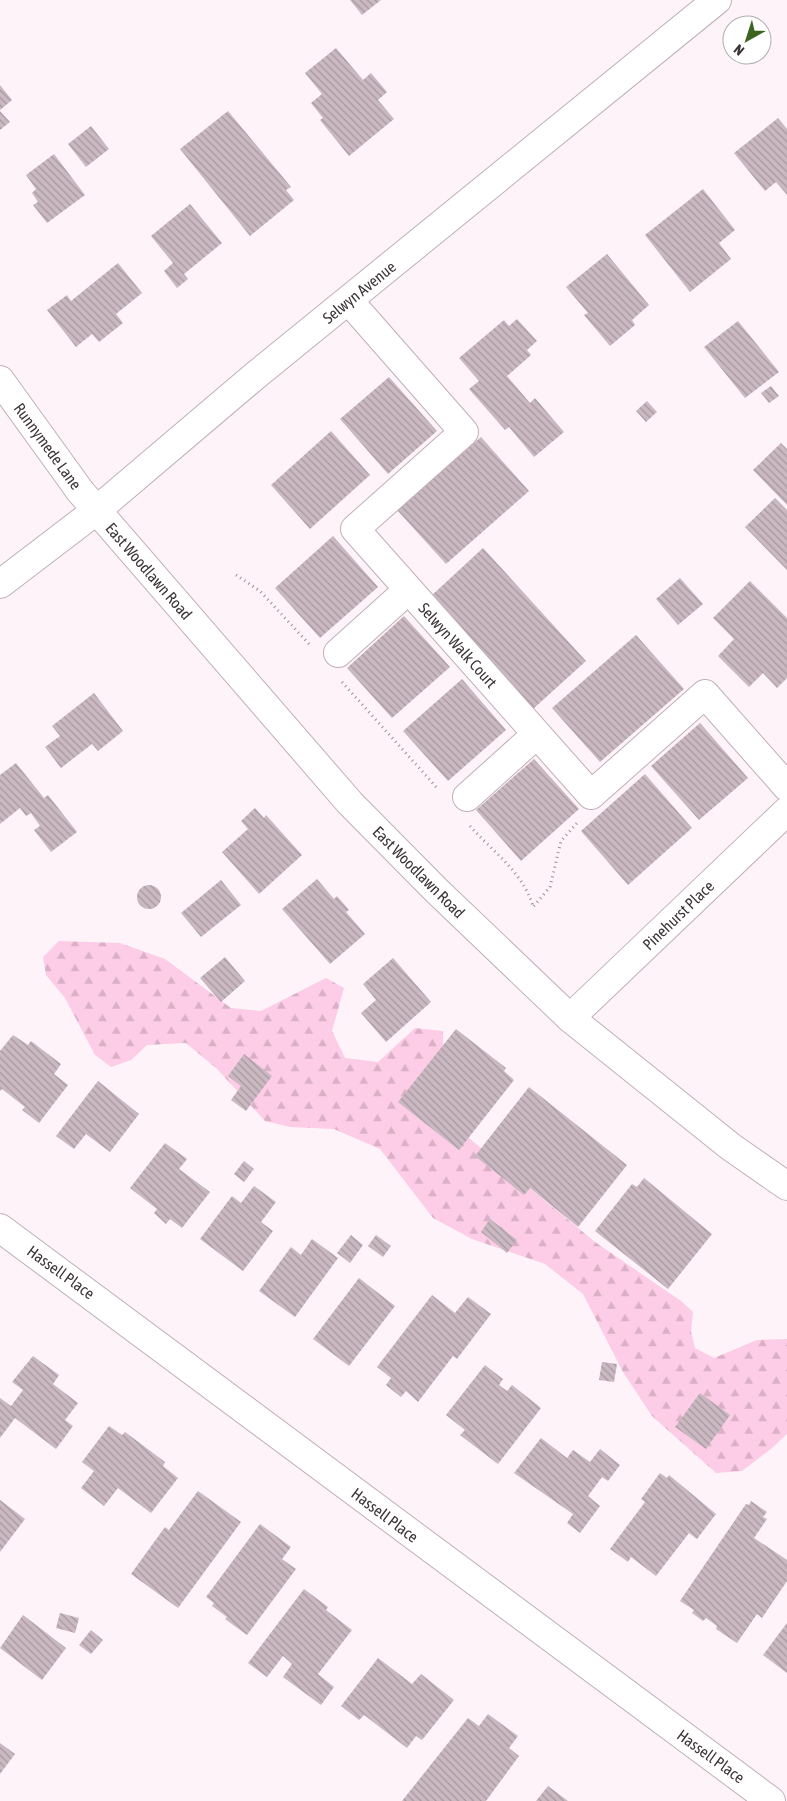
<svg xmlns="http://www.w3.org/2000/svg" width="787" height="1801" viewBox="0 0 787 1801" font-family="'Asap Condensed',sans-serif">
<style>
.forest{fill:url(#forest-firs)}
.building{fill:url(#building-back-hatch)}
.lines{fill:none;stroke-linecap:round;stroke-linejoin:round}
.minor-casing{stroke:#c0afb8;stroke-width:30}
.tertiary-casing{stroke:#c0afb8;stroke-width:30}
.primary-casing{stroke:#c0afb8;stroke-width:30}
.path{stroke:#989094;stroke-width:3;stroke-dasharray:1 4;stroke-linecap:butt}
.minor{stroke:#fff;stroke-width:28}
.tertiary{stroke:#fff;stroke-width:28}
.primary{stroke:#fff;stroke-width:28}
.labels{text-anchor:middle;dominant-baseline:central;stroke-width:4;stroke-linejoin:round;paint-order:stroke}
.street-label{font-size:16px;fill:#3c3538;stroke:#fff}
</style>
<defs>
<pattern id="forest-firs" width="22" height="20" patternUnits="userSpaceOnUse" patternTransform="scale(1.25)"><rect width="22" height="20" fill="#fdcce7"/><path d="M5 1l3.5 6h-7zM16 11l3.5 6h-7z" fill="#dab0c7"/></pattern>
<pattern id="building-back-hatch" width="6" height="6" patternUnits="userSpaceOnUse" patternTransform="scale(1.25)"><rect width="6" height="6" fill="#cbb9c2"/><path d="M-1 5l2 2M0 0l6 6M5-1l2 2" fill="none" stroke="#a6979f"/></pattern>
</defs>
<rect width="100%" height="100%" fill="#fef3f9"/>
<path class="forest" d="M59,941L120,943L165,959L231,1008L261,1011L326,978L344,988L332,1031L345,1058L378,1062L415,1028L443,1031L444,1075L458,1129L595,1242L681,1301L693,1312L691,1331L695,1348L714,1358L757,1340L787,1339V1434L771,1449L742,1471L716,1473L652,1416L623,1372L583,1294L545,1264L472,1239L433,1218L380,1149L334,1129L290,1127L265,1121L217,1069L186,1043L147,1045L131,1060L111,1067L95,1055L65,998L46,975L43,957Z"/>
<path class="building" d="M350,0H381L362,15Z
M336,48L363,80L371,73L387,92L378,100L394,119L349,156L320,120L323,118L311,103L322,94L305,73Z
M0,85L12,100L0,110Z
M0,111L10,122L0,130Z
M228,111L291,187L286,190L294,200L250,236L180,149Z
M778,118L787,129V195L776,182L765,191L734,153Z
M91,126L109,149L86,167L68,144Z
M54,154L85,195L47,223L33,205L38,202L32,193L36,189L26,175Z
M703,189L735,230L719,243L731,259L690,292L645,235Z
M190,204L222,243L184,274L188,279L177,288L164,271L173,263L151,236Z
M607,254L649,305L632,320L635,325L610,346L584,315L588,313L566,287Z
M118,263L142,293L116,314L123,323L99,342L92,334L76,347L47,310L67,295L71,301Z
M517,319L537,341L527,350L531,355L507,376L530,403L535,398L564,432L534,457L509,427L505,430L469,389L479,381L459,358L504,320L509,326Z
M738,321L779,372L745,398L704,347Z
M389,377L437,431L388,474L340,419Z
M771,386L779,396L769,403L761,393Z
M647,401L657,412L646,422L636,411Z
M331,431L370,475L310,529L271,485Z
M481,437L529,491L446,564L397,510Z
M781,443L787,449V505L753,470Z
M775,498L787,510V570L745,527Z
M333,536L378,587L320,638L275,588Z
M483,548L586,661L533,709L430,597Z
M680,578L703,604L678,625L656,599Z
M750,581L787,618V678L777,688L763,673L749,687L718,656L734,639L713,618Z
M404,616L450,667L392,718L347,668Z
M636,635L684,689L600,762L552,708Z
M462,679L506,730L448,781L403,731Z
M94,693L123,731L98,751L92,744L61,768L45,747L60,736L52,726Z
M700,723L748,778L699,820L651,766Z
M534,759L579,809L521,861L476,810Z
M16,763L44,798L48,795L77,832L51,852L34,830L40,826L31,813L26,816L20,808L0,824V775Z
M645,774L692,828L628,885L581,831Z
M255,808L264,818L266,815L302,855L259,894L222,852L248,829L241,821Z
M317,879L334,899L337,896L349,910L346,912L365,934L330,964L282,909Z
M221,880L241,905L201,937L181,913Z
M137 897a12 12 0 1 1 24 0a12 12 0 1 1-24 0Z
M225,957L245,981L221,1002L200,978Z
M393,958L431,1002L386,1042L361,1013L376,1000L363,984Z
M456,1029L506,1068L504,1071L514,1080L459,1150L398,1102Z
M13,1035L28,1045L31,1041L61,1064L54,1074L68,1085L39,1123L22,1110L25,1107L2,1089L0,1091V1051Z
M244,1054L272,1076L246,1111L231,1100L241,1086L228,1076Z
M98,1081L139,1114L110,1152L86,1134L74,1149L56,1136Z
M529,1087L627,1165L578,1227L530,1188L524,1195L475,1156Z
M165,1143L187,1159L179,1169L210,1192L182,1228L170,1219L166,1224L154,1213L157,1209L130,1188Z
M244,1161L254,1169L244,1182L234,1174Z
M644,1178L712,1234L668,1289L595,1231L632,1184L637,1187Z
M254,1186L276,1202L261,1222L273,1231L243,1271L200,1239L232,1196L241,1203Z
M490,1219L517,1240L507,1253L481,1232Z
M351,1235L363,1245L350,1263L337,1253Z
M376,1235L391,1246L383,1257L368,1246Z
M312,1239L338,1258L295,1317L259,1291L291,1247L301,1255Z
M359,1278L395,1306L349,1366L313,1339Z
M432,1295L455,1313L468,1297L491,1314L457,1359L453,1356L418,1402L406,1391L401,1397L386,1385L391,1378L377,1367Z
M33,1356L59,1375L53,1384L78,1403L65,1420L73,1426L56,1449L15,1418L0,1438V1398L11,1406L23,1390L12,1382Z
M602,1362L617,1364L614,1382L599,1380Z
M485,1365L503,1379L499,1385L507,1391L512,1385L541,1408L498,1464L460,1435L465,1430L446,1415Z
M700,1393L730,1415L706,1449L675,1427Z
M109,1426L122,1435L125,1432L165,1462L163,1466L178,1478L151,1513L118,1488L104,1506L81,1488L94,1471L82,1462Z
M541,1438L567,1458L573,1450L590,1462L600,1449L620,1465L608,1481L602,1477L588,1496L600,1506L580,1533L567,1523L573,1514L514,1473Z
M660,1473L667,1478L669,1475L716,1514L697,1539L689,1533L656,1576L631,1557L628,1562L610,1549L645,1502L641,1499Z
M198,1491L241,1522L178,1608L131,1574L165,1527L169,1530Z
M0,1500L25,1519L0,1552Z
M751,1501L767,1512L763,1517L767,1519L754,1538L787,1560V1581L762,1618L757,1614L737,1643L716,1629L717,1626L706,1618L703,1621L692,1613L694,1610L680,1601L746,1504L749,1505Z
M260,1524L291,1547L282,1559L296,1569L247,1635L225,1619L227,1617L212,1606L214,1603L206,1597Z
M304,1589L328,1607L326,1610L352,1630L318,1674L334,1687L321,1705L283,1677L292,1664L283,1656L267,1677L248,1663Z
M60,1613L79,1618L75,1633L56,1628Z
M23,1615L66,1648L42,1680L0,1648Z
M787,1623V1673L763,1655Z
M91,1630L103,1640L91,1654L79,1645Z
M378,1658L412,1684L421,1674L454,1700L422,1740L416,1736L407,1748L364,1715L359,1720L341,1706Z
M488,1714L518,1736L509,1748L519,1756L486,1801H402L468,1718L479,1726Z
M0,1743L15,1754L0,1774Z
M548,1786L568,1801H536Z"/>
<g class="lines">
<g class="minor-casing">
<path id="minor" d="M349,301L464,432L355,529L591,795L705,694L787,787
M338,653L408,590
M467,797L537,734
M570,1018L787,811
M0,1228L771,1801"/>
</g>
<g class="tertiary-casing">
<path id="tertiary" d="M0,584L97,510L256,375L717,0"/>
</g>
<g class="primary-casing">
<path id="primary" d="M0,380L80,491L350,803L436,890L570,1018L731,1147L787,1186"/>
</g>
<path class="path" d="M236,575L260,591L310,645
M342,682L438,789
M470,826C493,852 524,873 533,907L550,887L561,841L578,822"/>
<use href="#minor" class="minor"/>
<use href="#tertiary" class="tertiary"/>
<use href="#primary" class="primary"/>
</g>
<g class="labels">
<g class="street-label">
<text transform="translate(359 292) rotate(-39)">Selwyn Avenue</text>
<text transform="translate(48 446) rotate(54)">Runnymede Lane</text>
<text transform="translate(149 571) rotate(49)">East Woodlawn Road</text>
<text transform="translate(458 645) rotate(48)">Selwyn Walk Court</text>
<text transform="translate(419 872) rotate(45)">East Woodlawn Road</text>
<text transform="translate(678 915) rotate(-44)">Pinehurst Place</text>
<text transform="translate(61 1272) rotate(36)">Hassell Place</text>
<text transform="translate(385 1515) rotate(37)">Hassell Place</text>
<text transform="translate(711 1756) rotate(36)">Hassell Place</text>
</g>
</g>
<g transform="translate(747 40) rotate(219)"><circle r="24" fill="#ffffff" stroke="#b1aeaf"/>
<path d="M0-4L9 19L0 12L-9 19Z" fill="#3d6520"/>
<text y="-8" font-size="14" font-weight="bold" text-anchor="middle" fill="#3c3538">N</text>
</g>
</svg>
